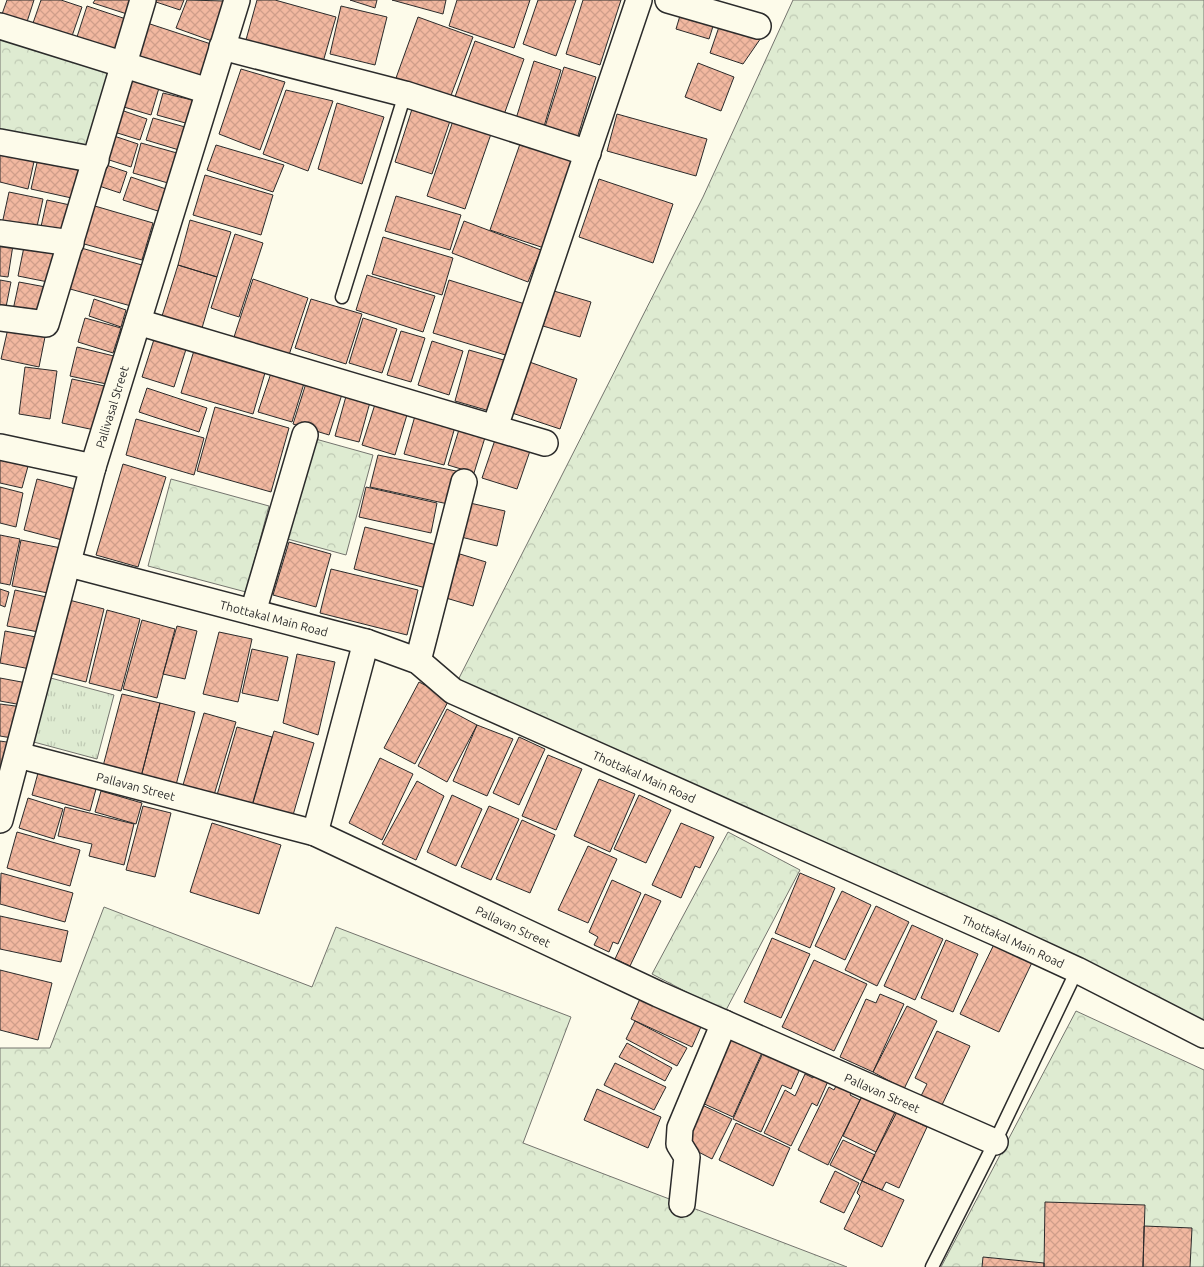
<svg xmlns="http://www.w3.org/2000/svg" width="1204" height="1267" viewBox="0 0 1204 1267" font-family="Ubuntu,sans-serif">
<style>
.grass{fill:url(#grass-tufts);stroke:#74746e}
.forest{fill:url(#forest-crowns);stroke:#74746e}
.building{fill:url(#building-cross-hatch);stroke:#2b2b2b}
.lines{fill:none;stroke-linecap:round;stroke-linejoin:round}
.lane-casing{stroke:#2b2b2b;stroke-width:15}
.street-casing{stroke:#2b2b2b;stroke-width:28}
.lane{stroke:#fdfbea;stroke-width:12}
.street{stroke:#fdfbea;stroke-width:25}
.labels{text-anchor:middle;dominant-baseline:central;stroke-width:4;stroke-linejoin:round;paint-order:stroke}
.street-label{font-size:12px;fill:#2b2b2b;stroke:#fdfbea}
</style>
<defs>
<pattern id="grass-tufts" width="24" height="20" patternUnits="userSpaceOnUse" patternTransform="scale(1.25)"><rect width="24" height="20" fill="#deebd1"/><path d="M3 7l-1-3M5 7V3M7 7l1-3M15 17l-1-3M17 17v-4M19 17l1-3" fill="none" stroke="#bfcab4"/></pattern>
<pattern id="forest-crowns" width="20" height="18" patternUnits="userSpaceOnUse" patternTransform="scale(1.25)"><rect width="20" height="18" fill="#deebd1"/><path d="M2 6a3 3 0 1 1 6 0M12 15a3 3 0 1 1 6 0" fill="none" stroke="#bfcab4"/></pattern>
<pattern id="building-cross-hatch" width="8" height="8" patternUnits="userSpaceOnUse" patternTransform="scale(1.25)"><rect width="8" height="8" fill="#f2b8a0"/><path d="M0 0l8 8M0 8l8-8" fill="none" stroke="#d09e8a"/></pattern>
</defs>
<rect width="100%" height="100%" fill="#fdfbea"/>
<path class="grass" d="M47,677L114,695L97,759L30,741Z"/>
<path class="forest" d="M793,0H1204V1029L456,684L703,197Z
M0,35L121,67L95,161L0,135Z
M312,438L373,455L346,555L284,538Z
M171,479L269,506L246,592L148,566Z
M728,832L800,870L725,1012L652,974Z
M104,907L312,987L336,927L571,1017L523,1143L847,1267H0V1048H50Z
M1076,1011L1204,1070V1267H941Z"/>
<path class="building" d="M7,0H34L26,25L1,17Z
M41,0H61L82,7L71,39L32,26Z
M95,0H135L130,15L93,3Z
M150,0H184L180,10Z
M187,0L225,1L212,41L176,28Z
M257,0H275L336,17L321,69L244,47Z
M350,0H377L375,8Z
M392,0H446L443,14Z
M457,0H530L514,48L449,26Z
M538,0H576L556,56L523,44Z
M583,0H621L600,65L566,54Z
M87,6L126,19L115,53L76,40Z
M341,6L387,17L375,65L330,54Z
M682,9L715,20L709,39L676,29Z
M418,17L473,37L450,98L396,78Z
M721,21L763,35L743,64L710,53Z
M144,22L211,44L200,78L133,60Z
M475,41L524,59L501,123L452,105Z
M534,61L561,70L542,133L514,125Z
M698,63L734,77L721,111L685,97Z
M564,67L596,77L576,142L543,133Z
M241,69L285,82L260,150L219,134Z
M126,78L159,88L151,115L117,105Z
M286,90L333,101L308,171L263,154Z
M163,93L196,101L189,124L157,115Z
M337,103L384,117L362,184L318,169Z
M413,106L451,118L432,174L395,162Z
M118,109L147,119L140,140L111,131Z
M617,114L707,139L696,176L607,151Z
M153,118L185,127L179,150L146,140Z
M454,118L492,131L465,209L427,196Z
M108,134L138,144L131,167L100,157Z
M521,141L576,156L547,249L490,230Z
M141,143L177,153L168,183L133,173Z
M216,145L284,165L273,192L207,170Z
M0,149L35,157L28,189L0,182Z
M39,154L84,163L76,199L31,189Z
M100,163L127,172L120,193L93,184Z
M205,175L273,195L261,235L193,215Z
M131,177L169,190L161,212L123,200Z
M599,179L673,204L653,263L579,237Z
M9,192L43,199L36,231L2,224Z
M396,196L461,215L450,250L385,231Z
M47,200L70,205L63,236L40,231Z
M88,204L153,223L142,260L77,242Z
M190,220L231,232L217,277L178,265Z
M464,221L541,250L528,282L452,253Z
M235,234L263,243L239,317L211,308Z
M383,237L453,258L442,295L372,274Z
M0,242L13,245L8,277L0,276Z
M25,242L60,248L53,283L18,276Z
M74,246L142,265L131,306L63,287Z
M178,265L217,277L202,328L162,316Z
M367,275L435,296L423,332L356,310Z
M253,279L308,298L289,355L234,337Z
M0,280L11,282L5,312L0,311Z
M449,280L528,305L512,357L433,333Z
M19,282L51,288L45,317L13,310Z
M554,291L591,302L580,337L543,326Z
M94,299L126,310L121,327L89,316Z
M311,299L362,314L346,364L295,348Z
M85,318L121,328L113,353L78,342Z
M363,318L397,329L382,373L349,363Z
M9,324L46,332L39,367L1,359Z
M401,331L425,338L411,382L387,375Z
M156,333L188,343L174,387L142,377Z
M432,341L463,351L449,395L418,385Z
M196,344L267,366L253,414L181,393Z
M77,347L118,357L111,385L70,376Z
M469,350L507,361L493,412L455,401Z
M524,360L577,379L560,429L506,411Z
M25,367L57,371L50,419L19,414Z
M273,367L306,377L292,422L258,412Z
M308,377L344,388L329,435L293,424Z
M72,379L109,387L99,431L62,423Z
M147,388L207,408L199,432L139,412Z
M348,389L372,395L359,442L335,436Z
M377,398L409,408L395,455L362,445Z
M215,407L289,428L271,492L197,471Z
M417,409L457,420L444,465L404,454Z
M136,419L204,438L194,475L126,455Z
M461,423L487,431L474,473L448,465Z
M497,434L532,445L517,489L482,478Z
M0,451L30,459L22,488L0,483Z
M378,455L456,471L448,504L370,487Z
M123,464L166,477L138,567L96,555Z
M37,479L79,490L66,541L24,530Z
M0,487L23,493L16,527L0,523Z
M366,487L437,503L431,533L359,517Z
M470,503L505,511L497,546L461,537Z
M365,527L437,545L426,588L354,569Z
M0,535L20,539L10,585L0,583Z
M21,540L61,548L53,594L12,586Z
M289,542L331,554L316,607L273,595Z
M460,554L486,562L473,606L446,598Z
M331,569L418,590L407,635L320,613Z
M0,589L9,592L5,607L0,605Z
M15,590L51,598L44,633L7,626Z
M69,600L104,609L86,682L50,673Z
M107,610L140,619L121,691L89,683Z
M142,620L175,629L157,698L123,689Z
M177,626L197,631L185,679L163,674Z
M5,631L41,638L35,670L0,663Z
M219,632L252,639L238,702L203,694Z
M252,649L288,657L278,701L242,693Z
M297,654L335,662L318,735L283,723Z
M0,678L27,683L22,705L0,701Z
M419,682L450,698L415,764L384,748Z
M122,694L160,703L141,777L102,770Z
M160,703L195,712L176,785L141,777Z
M0,704L23,707L18,739L0,736Z
M447,709L477,725L447,782L418,766Z
M204,713L236,722L214,795L183,785Z
M477,725L513,739L487,796L453,781Z
M237,727L272,737L252,805L217,795Z
M274,731L314,743L291,822L251,810Z
M519,737L545,749L519,805L493,793Z
M0,741L13,743L0,773Z
M548,755L582,769L556,830L522,816Z
M380,758L413,774L382,840L349,823Z
M38,773L96,789L90,811L32,795Z
M599,779L635,794L610,852L574,836Z
M417,781L444,796L416,860L382,844Z
M101,791L142,803L136,824L95,812Z
M452,795L482,809L456,866L427,852Z
M639,795L671,810L646,863L614,849Z
M28,798L63,809L54,839L19,828Z
M143,806L171,813L155,877L126,870Z
M489,806L519,819L491,880L461,867Z
M65,807L134,824L124,865L89,856L92,844L58,836Z
M522,820L555,835L530,893L496,879Z
M212,823L281,845L259,914L190,892Z
M681,823L714,837L700,868L695,866L681,898L652,885Z
M17,832L80,850L70,886L7,868Z
M588,846L617,859L588,923L558,910Z
M1,873L73,893L65,922L0,904Z
M800,873L835,888L810,948L775,933Z
M612,880L641,893L618,944L613,942L609,952L594,945L598,937L589,932Z
M842,891L871,905L845,960L815,946Z
M645,894L661,901L630,966L615,959Z
M876,906L909,922L877,986L845,970Z
M0,916L68,931L61,962L0,949Z
M912,925L943,939L915,1000L884,986Z
M999,934L1037,952L999,1032L960,1014Z
M772,938L810,954L781,1018L744,1002Z
M946,940L978,954L953,1012L921,998Z
M814,960L867,984L834,1051L782,1027Z
M0,970L52,983L38,1040L0,1030Z
M643,992L704,1020L692,1047L631,1019Z
M880,994L904,1004L873,1072L840,1057L866,999L876,1003Z
M907,1006L937,1021L904,1089L873,1072Z
M635,1021L687,1048L677,1066L626,1039Z
M732,1031L765,1046L733,1117L700,1102Z
M937,1031L970,1046L942,1105L921,1096L927,1084L915,1078Z
M627,1043L672,1068L665,1081L619,1057Z
M766,1046L803,1062L791,1089L782,1085L761,1132L733,1119Z
M615,1063L666,1087L654,1110L604,1085Z
M815,1073L829,1079L817,1106L812,1103L791,1146L764,1133L785,1090L795,1096L805,1074L813,1078Z
M837,1084L852,1091L850,1095L860,1100L828,1165L798,1150L829,1087L834,1090Z
M597,1089L661,1117L648,1148L584,1120Z
M862,1096L898,1110L876,1152L843,1136Z
M700,1104L732,1119L712,1159L681,1143Z
M895,1112L927,1127L899,1188L886,1182L882,1190L862,1181Z
M736,1123L790,1148L773,1186L719,1160Z
M843,1140L875,1155L862,1181L830,1165Z
M835,1171L859,1183L844,1213L820,1202Z
M862,1181L904,1200L882,1247L844,1229L860,1196L857,1193Z
M1045,1202L1145,1205L1143,1267H1044Z
M1144,1226L1192,1228L1190,1267H1143Z
M983,1257L1044,1263V1267H982Z"/>
<g class="lines">
<g class="lane-casing">
<path id="lane" d="M342,297L405,94
M932,1267L995,1142L1077,970"/>
</g>
<g class="street-casing">
<g id="street">
<path d="M668,0L758,26"/>
<path d="M0,26L208,91"/>
<path d="M222,47L405,94L588,153"/>
<path d="M0,142L96,160"/>
<path d="M0,233L71,243"/>
<path d="M0,318L46,324L143,0"/>
<path d="M138,322L545,443"/>
<path d="M495,427L639,0"/>
<path d="M0,447L93,467"/>
<path id="s1" d="M69,564L366,642L418,661L453,691L999,934L1077,970L1204,1035"/>
<path d="M253,612L305,435"/>
<path d="M418,661L464,482"/>
<path id="s2" d="M18,755L315,833L658,994L995,1142"/>
<path id="s3" d="M0,820L93,467L237,0"/>
<path d="M315,833L366,642"/>
<path d="M682,1204L687,1157L679,1144L680,1128L724,1023"/>
</g>
</g>
<use href="#lane" class="lane"/>
<use href="#street" class="street"/>
</g>
<g class="labels">
<g class="street-label">
<text stroke="none"><textPath href="#s3" startOffset="428">Pallivasal Street</textPath></text>
<text stroke="none"><textPath href="#s1" startOffset="212">Thottakal Main Road</textPath></text>
<text stroke="none"><textPath href="#s1" startOffset="618">Thottakal Main Road</textPath></text>
<text stroke="none"><textPath href="#s2" startOffset="122">Pallavan Street</textPath></text>
<text stroke="none"><textPath href="#s2" startOffset="526">Pallavan Street</textPath></text>
<text stroke="none"><textPath href="#s1" startOffset="1022">Thottakal Main Road</textPath></text>
<text stroke="none"><textPath href="#s2" startOffset="931">Pallavan Street</textPath></text>
</g>
</g>
</svg>
